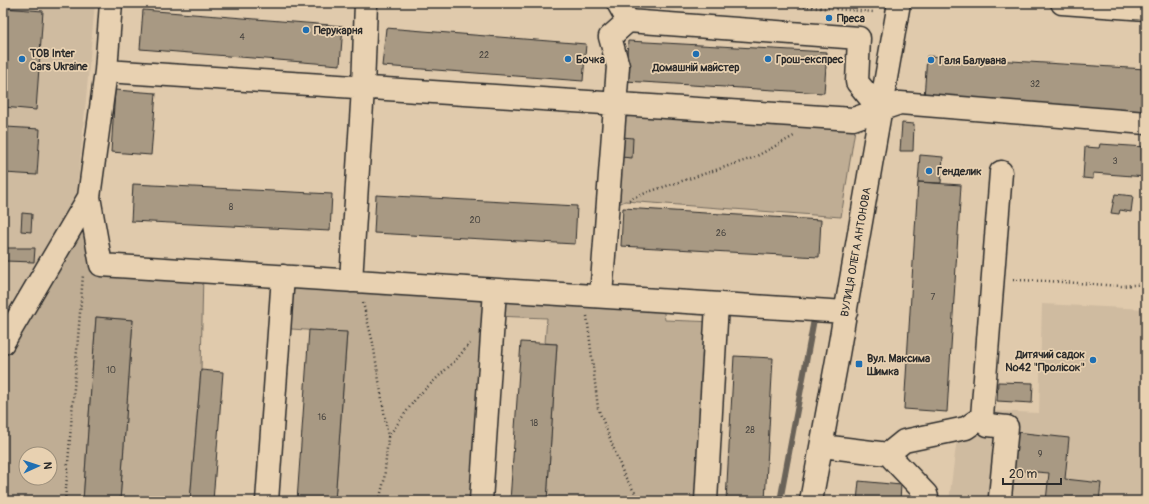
<svg xmlns="http://www.w3.org/2000/svg" width="1149" height="504" viewBox="0 0 1149 504" font-family="Pangolin,sans-serif">
<style>
.built{fill:#cfbba0}
.green{fill:#bfad94;stroke:#756c60;fill-rule:evenodd}
.lines{fill:none;stroke-linecap:round;stroke-linejoin:round}
.stream{stroke:#696258;stroke-width:6}
.building{fill:#a89983;stroke:#2b2b2b}
.minor-casing{stroke:#2b2b2b;stroke-width:25}
.major-casing{stroke:#2b2b2b;stroke-width:25}
.path{stroke:#2b2b2b;stroke-width:2.5;stroke-dasharray:1 3;stroke-linecap:butt}
.minor{stroke:#e8d1b1;stroke-width:22}
.major{stroke:#e8d1b1;stroke-width:22}
.poi-dot{fill:#1f6fb2;stroke:#e8d1b1;stroke-width:1.5}
.labels{text-anchor:middle;dominant-baseline:central;stroke-width:3.5;stroke-linejoin:round;paint-order:stroke}
.number-label{font-size:9px;fill:#4a4641}
.poi-label{font-size:11px;font-weight:bold;fill:#2b2b2b;stroke:#e8d1b1;text-anchor:start}
.street-label{font-size:11px;fill:#2b2b2b;stroke:#e8d1b1}
</style>
<rect width="100%" height="100%" fill="#e0caac"/>
<filter id="ink" filterUnits="userSpaceOnUse"><feTurbulence type="fractalNoise" baseFrequency=".025" numOctaves="2"/><feDisplacementMap in="SourceGraphic" scale="8" xChannelSelector="R" yChannelSelector="G"/><feConvolveMatrix kernelMatrix="1 2 1 2 8 2 1 2 1" color-interpolation-filters="sRGB"/></filter>
<g filter="url(#ink)">
<path class="built" d="M3,3H95L77,195L3,327Z
M1042,304L1146,309V501H949L957,438L988,434L990,411L1039,413Z"/>
<path class="green" d="M616,104L857,117L841,217L625,201L608,209Z
M89,197L101,265L203,271L201,370L190,501H120L133,320L96,317L83,501H3V343ZM26,454H50V478H26Z
M283,276L662,300L665,320L716,322L706,501H547L557,344L545,343L547,318L493,316L481,501H335L347,333L278,328Z"/>
<g class="lines">
<path class="stream" d="M780,501L815,314"/>
</g>
<path class="building" d="M3,8L43,11L36,110L3,107Z
M143,10L343,26L340,65L140,49Z
M386,28L586,44L583,81L382,66Z
M628,41L827,52L824,93L625,81Z
M927,56L1146,69V112L924,98Z
M115,90L156,93L151,155L111,152Z
M902,123L914,124L913,151H900Z
M6,127L40,129L37,175L4,173Z
M622,137L633,138L632,158L621,157Z
M1100,144L1146,147V177L1093,173V179L1083,178L1085,147L1099,148Z
M920,155L943,157L941,183L918,182Z
M918,182L961,185L947,412L904,409Z
M133,184L332,194L330,231L131,221Z
M1115,194L1133,196L1131,212L1120,210L1119,214L1111,213Z
M376,195L577,206L575,244L374,233Z
M623,208L821,220L819,257L621,246Z
M22,213L32,214L31,232L21,231Z
M6,248H35L34,262L5,261Z
M96,317L133,320L120,501H83Z
M309,330L347,332L335,501H297Z
M521,342L557,344L547,501H510Z
M734,356L773,358L765,501H726Z
M201,370L223,372L213,501H190Z
M998,382L1033,383L1032,403L997,401Z
M1016,432L1069,438L1065,479L1101,483L1099,501H1046L1049,473L1012,470Z
M859,481L901,485L900,501H857Z"/>
<g class="lines">
<g class="minor-casing">
<path id="minor" d="M628,21L859,38L857,82L880,110
M106,71L853,119L900,103L1146,123
M89,197L101,265L846,312
M351,281L363,88L366,3
M601,296L618,66L610,37L628,21L618,3
M3,343L89,197L106,71L111,3
M982,417L988,425L1007,427L1000,497
M822,446L888,454L904,441L966,428L982,417L1001,172
M888,454L926,494L928,501
M267,501L283,276
M481,501L495,290
M706,501L717,304
M811,501L837,360L899,3"/>
</g>
<g class="major-casing">
<path id="major" d="M1062,3L1146,9"/>
</g>
<path class="path" d="M304,3L346,6
M756,3L874,12
M629,200L648,192L753,158L794,136
M1013,280L1048,281L1121,286L1146,284
M363,303L373,343L388,437L384,481L379,501
M587,316L598,408L624,475L640,501
M388,437L417,397L455,361L471,342
M65,501L83,275"/>
<use href="#minor" class="minor"/>
<use href="#major" class="major"/>
</g>
</g>
<g class="poi-dot">
<circle cx="829" cy="18" r="4"/>
<circle cx="306" cy="30" r="4"/>
<circle cx="696" cy="54" r="4"/>
<circle cx="22" cy="59" r="4"/>
<circle cx="568" cy="59" r="4"/>
<circle cx="768" cy="59" r="4"/>
<circle cx="931" cy="60" r="4"/>
<circle cx="929" cy="171" r="4"/>
<circle cx="1093" cy="360" r="4"/>
<rect x="855" y="360" width="8" height="8" rx="2"/>
</g>
<g class="labels">
<g class="number-label">
<text x="242" y="37">4</text>
<text x="484" y="55">22</text>
<text x="1035" y="84">32</text>
<text x="1115" y="161">3</text>
<text x="231" y="207">8</text>
<text x="475" y="220">20</text>
<text x="721" y="233">26</text>
<text x="933" y="297">7</text>
<text x="111" y="370">10</text>
<text x="322" y="417">16</text>
<text x="534" y="423">18</text>
<text x="750" y="430">28</text>
<text x="1040" y="454">9</text>
</g>
<g class="poi-label">
<text x="837" y="18">Преса</text>
<text x="314" y="30">Перукарня</text>
<text x="30" y="53">ТОВ Inter<tspan x="30" dy="13">Cars Ukraine</tspan></text>
<text x="576" y="59">Бочка</text>
<text x="776" y="59">Грош-експрес</text>
<text x="939" y="60">Галя Балувана</text>
<text x="696" y="67" text-anchor="middle">Домашній майстер</text>
<text x="937" y="171">Генделик</text>
<text x="1085" y="354" text-anchor="end">Дитячий садок<tspan x="1085" dy="13">№42 "Пролісок"</tspan></text>
<text x="867" y="358">Вул. Максима<tspan x="867" dy="13">Шимка</tspan></text>
</g>
<g class="street-label">
<text transform="translate(856 252) rotate(-80)">ВУЛИЦЯ ОЛЕГА АНТОНОВА</text>
</g>
</g>
<rect width="1149" height="504" fill="none" stroke="#e8d1b1" stroke-width="16"/>
<rect x="8" y="8" width="1133" height="488" fill="none" stroke="#2b2b2b" stroke-width="1.5" filter="url(#ink)"/>
<g transform="translate(38 466) rotate(87)"><circle r="19" fill="#e8d1b1" stroke="#9c8f7b"/>
<path d="M0-3L7 15L0 10L-7 15Z" fill="#1f6fb2"/>
<text y="-6" font-size="11" font-weight="bold" text-anchor="middle" fill="#2b2b2b">N</text>
</g>
<path d="M1003 478v6h58v-6" fill="none" stroke="#2b2b2b" stroke-width="2"/>
<text x="1009" y="478" font-size="12" fill="#2b2b2b" stroke="#e8d1b1" stroke-width="3" paint-order="stroke">20 m</text>
</svg>
